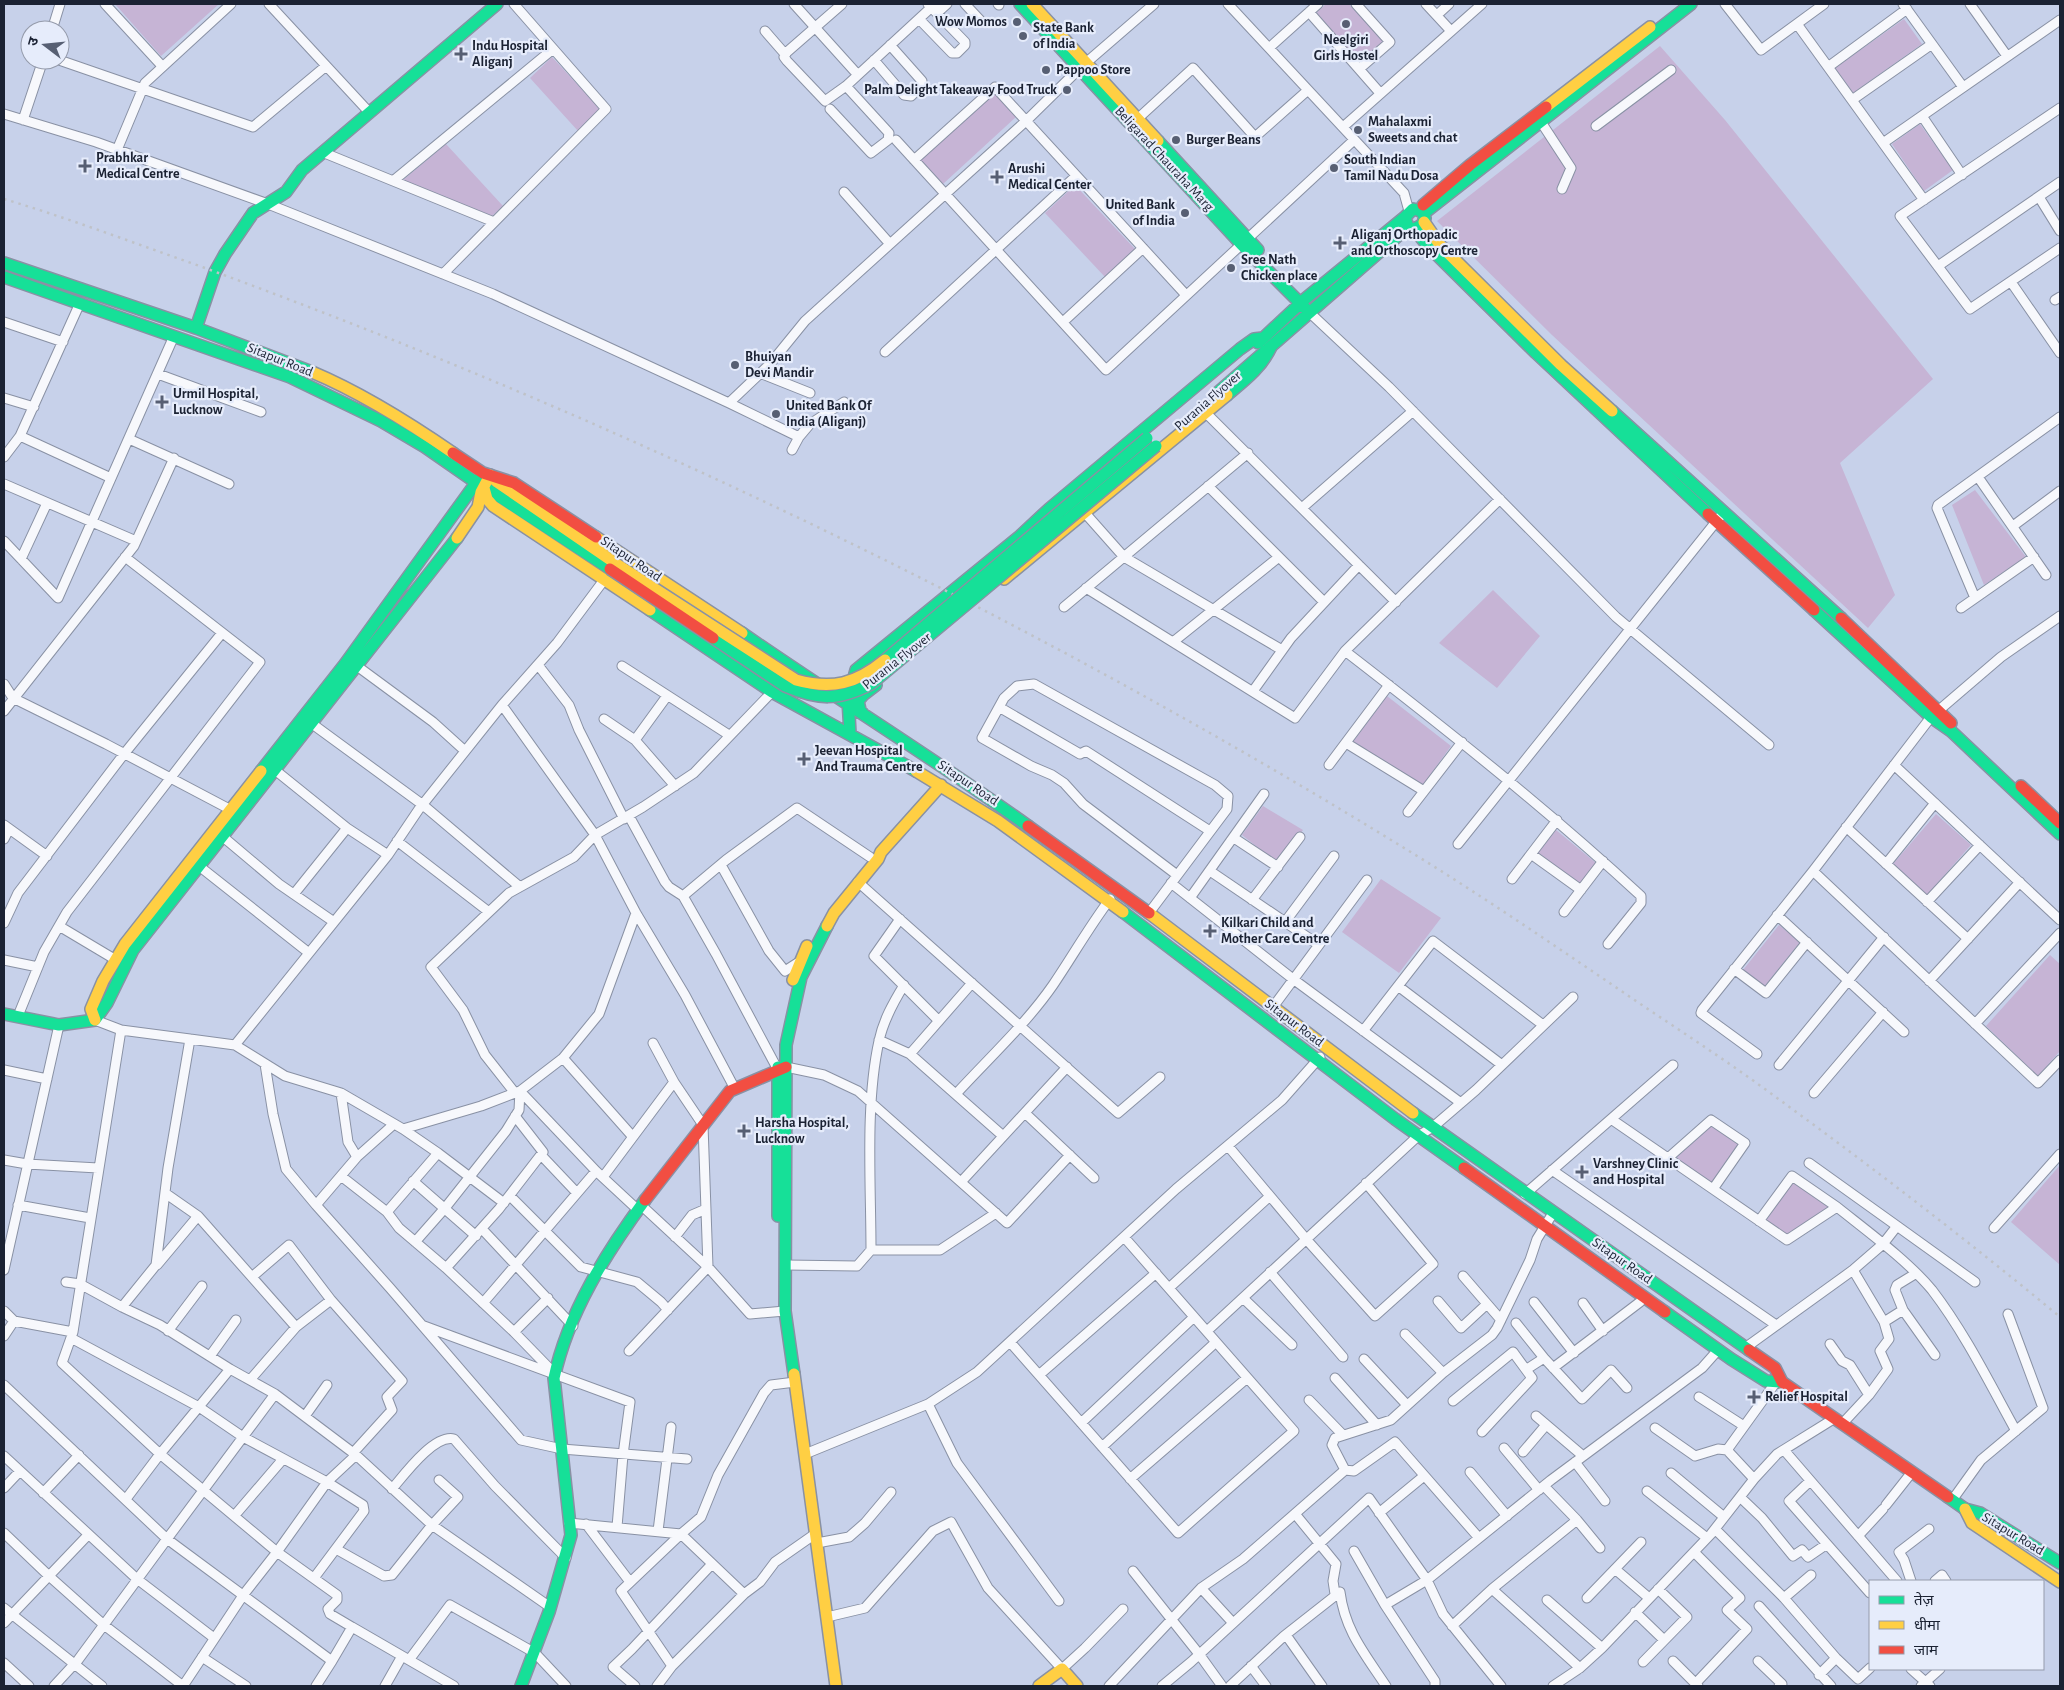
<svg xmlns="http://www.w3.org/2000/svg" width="2064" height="1690" viewBox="0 0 2064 1690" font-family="'Alegreya Sans','Noto Sans Devanagari',sans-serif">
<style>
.park{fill:#c6b4d5}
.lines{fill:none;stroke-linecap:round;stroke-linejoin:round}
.street-casing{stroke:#8991a4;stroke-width:11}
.fast-casing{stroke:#8991a4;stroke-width:14}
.slow-casing{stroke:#8991a4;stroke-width:14}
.jam-casing{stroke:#8991a4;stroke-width:14}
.street{stroke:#f7f8fc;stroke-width:9}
.fast{stroke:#16e098;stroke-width:11}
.slow{stroke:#ffcf43;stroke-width:11}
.jam{stroke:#f24e42;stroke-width:11}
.rail{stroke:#bfc2c8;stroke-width:2.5;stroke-dasharray:2.5 5;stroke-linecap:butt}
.fast-bridge-casing{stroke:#8991a4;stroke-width:14;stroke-linecap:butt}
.slow-bridge-casing{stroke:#8991a4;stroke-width:14;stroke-linecap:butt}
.jam-bridge-casing{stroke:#8991a4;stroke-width:14;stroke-linecap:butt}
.fast-bridge{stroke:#16e098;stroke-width:11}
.slow-bridge{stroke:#ffcf43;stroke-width:11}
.jam-bridge{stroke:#f24e42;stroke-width:11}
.poi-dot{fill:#575f73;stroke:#e6ecfb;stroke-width:2}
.labels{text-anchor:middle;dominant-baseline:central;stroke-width:4.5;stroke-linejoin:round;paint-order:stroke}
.poi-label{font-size:14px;font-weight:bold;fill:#1b2233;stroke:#e6ecfb;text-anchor:start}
.street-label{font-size:14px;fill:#1b2233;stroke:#e6ecfb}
</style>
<rect width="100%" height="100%" fill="#c7d1ea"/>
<path class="park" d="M115,4H219L161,56Z
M1326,4H1349L1383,41L1360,62L1315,14Z
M1904,19L1922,44L1853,93L1835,68Z
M1660,46L1725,120L1933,379L1840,463L1895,595L1868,628L1552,335L1437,221Z
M552,57L601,110L578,131L530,78Z
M993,92L1016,117L943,184L920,160Z
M1920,124L1953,170L1924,191L1892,144Z
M446,144L503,206L492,216L403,180Z
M1075,185L1135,249L1105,277L1045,213Z
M1975,490L2026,557L1984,585L1952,505Z
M1493,590L1540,636L1497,688L1439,643Z
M1387,696L1451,746L1423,785L1353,742Z
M1263,806L1303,830L1277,863L1242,835Z
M1936,814L1971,845L1927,895L1893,864Z
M1556,830L1596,863L1580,884L1537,854Z
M1381,879L1441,918L1399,973L1342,932Z
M1779,925L1800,942L1764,987L1743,970Z
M2050,955L2060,964V1051L2038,1076L1986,1026Z
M1711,1125L1740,1145L1712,1185L1675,1159Z
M2060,1165V1265L2011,1222Z
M1793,1182L1829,1207L1786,1235L1765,1221Z"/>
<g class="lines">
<g class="street-casing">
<path id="street" d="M105,4L162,66
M269,4L368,111
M794,4L858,75
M842,4L787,52L784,57L787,61L825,101L846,86L935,4
M965,4L980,20
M998,4L999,5
M1228,4L1404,193L1409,211
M1356,4L1390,42L1359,69
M1426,4L1451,31
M1725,4L1761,50L1824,4
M1903,4L1963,87
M1970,4L2007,56
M1309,12L1380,93
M937,13L947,4
M1437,15L1449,4
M919,19L952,53H957L965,45V42L928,4
M1797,24L1924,200
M52,30L60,4
M765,31L785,54
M1269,48L1318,4
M59,60L253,127L326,66
M874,60L904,95L911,96L922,85V81L890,45
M1828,67L1907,9
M1852,100L1932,44
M2060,108L1900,216L1970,309L2060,248
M830,109L871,153L888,140L889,133L846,86
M4,114L96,142L268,204L493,294L729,403L799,437L810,424L844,402
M1922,116L1962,175
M23,120L43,60
M1541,122L1571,168L1562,189
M1133,123L1193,68L1255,137L1308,90
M1596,126L1671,70
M1343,127L1482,4
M896,140L1106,370L1354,140
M1883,143L2060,20
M117,150L145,83L231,4
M322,152L494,222
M914,160L995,87L1186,295
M393,181L553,49
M844,192L890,244
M2039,197L2060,231
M1938,266L2060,182
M443,274L606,109L514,4
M2011,282L2060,353
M2055,300L2060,297
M1309,312L1389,387L1616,617L1769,745
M4,322L63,342
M1063,322L1143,248
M885,352L1076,176
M760,373L810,393
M158,374L261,412
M4,398L34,407
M729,403L770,364L805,321L1026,121L1080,68L1154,4
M1206,413L1396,602
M20,436L111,478
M129,439L229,484
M792,450L799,437
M4,457L20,436L80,303
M1978,477L2046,575
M4,484L136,541
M1208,486L1324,602
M1302,508L1413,411
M1085,513L1124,557L1282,650
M2013,526L2060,491
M4,541L58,598L174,336
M21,559L47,503
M1086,588L1295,718L1345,651L1500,499
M1975,598L1937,508L1938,505L2060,417
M1064,607L1248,453
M1961,608L2034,557
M1173,642L1279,557
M1345,651C1447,730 1547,809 1641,896V903L1608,944
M538,665L569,705L579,730L624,819
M357,666L433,722L465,751
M622,666L729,735
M4,684L13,698L106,744L235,812
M1253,691L1291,638L1359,565
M999,707L1080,754L1086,751L1210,831
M4,711L134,546L174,458
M604,719L635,740L675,786
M311,723L423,805L520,887
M635,740L667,696
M1346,743L1424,791
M1329,765L1389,685
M1894,765L2060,920
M275,770L347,828L388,855
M1408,812L1462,742
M629,816L665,882L669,887L683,896
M4,825L47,856
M1846,827L1968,939
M222,836L279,884L334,922
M1234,838L1278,867
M4,839L9,829
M397,841L489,912
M1458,844L1723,513
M1531,854L1581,890
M1886,864L1935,803
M721,865L769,951L785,971L799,962
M199,866L309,953
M1210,871L1319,945
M1813,871L2038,1083L2060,1060
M1512,879L1557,820
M858,882L1118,1113L1160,1077
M1171,883L1293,979L1461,1103
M294,894L347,828
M1190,898L1264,794
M1252,900L1300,837
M1927,902L1980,845
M1564,912L1603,861
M636,913L685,995L735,1089
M1149,913L1227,809L1228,796L1215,785L1034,684L1017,686L1004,698L982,738L1031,766L1052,775L1064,783L1083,804L1177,875
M1777,915L1904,1032
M900,919L874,956L939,1021
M1285,922L1334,856
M4,923L18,893L124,754L222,633
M59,926L116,960
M4,960L38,967
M1734,969L1766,993L1807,942
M1929,981L2020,882
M1398,986L1502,1065
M1273,1007L1367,880
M20,1011L44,952L67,912L260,662L125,557
M1975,1024L2060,933
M1363,1031L1433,941L1543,1025
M190,1039L235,1045L285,1076L341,1093L348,1142L357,1157L316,1205L390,1288L521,1440L562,1449L687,1459
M879,1040L910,1054L1003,1136
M653,1043L674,1082
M235,1045L388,855L419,809L502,705
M910,1054L972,983
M1757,1054L1701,1013L1702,1010L1813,871L1931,717L2001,657L2060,616
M563,1058L633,1137
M265,1064L273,1114L286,1169L316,1205
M1779,1065L1884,937
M786,1067L824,1075L858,1091L1007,1223L1070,1155
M4,1070L47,1079
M778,1070L716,954L683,896L726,860L797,808L870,857
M520,1091L596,1171
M341,1093L403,1129L481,1106L520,1091L563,1058L599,1014L636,913L595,835L502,705L557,643L604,580
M515,1093L485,1055L463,1010L431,967L509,893L574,857L595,835L643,807L694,773L772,692
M1814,1093L1883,1012
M956,1094C988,1059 1026,1024 1053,985C1072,957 1089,927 1110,899
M1025,1113L1094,1178
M1611,1119L1787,1240L1837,1207L1792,1176L1759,1221
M403,1129L438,1153L504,1203
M1228,1146L1306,1239L1375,1316L1433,1264L1366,1183
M541,1155L577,1193
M357,1157L394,1124
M1668,1158L1711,1120L1745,1143L1713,1189
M4,1160L27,1164L98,1168
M1809,1163L1897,1226
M1552,1170L1776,1325
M341,1176L387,1212L399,1228L446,1268L514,1332L553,1372
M603,1177L674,1082L703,1125L708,1267L629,1351
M413,1181L476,1236
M961,1182L1067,1067
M1525,1194L1673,1065
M510,1196L581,1267L637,1282L661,1302L668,1310
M18,1205L90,1218
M641,1205L708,1267L750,1314L785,1311
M1837,1207C1867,1231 1908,1261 1932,1290C1965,1333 1990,1384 2016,1431
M387,1212L438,1153
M198,1216L296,1327L331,1300L402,1381L387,1397L392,1410L353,1453
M1994,1228L2060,1154
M482,1229L573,1326
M675,1237L692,1215L706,1209
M415,1242L445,1208L506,1131L519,1110L520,1091
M871,1250H940L996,1213
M157,1265L198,1216L165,1193
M786,1265L857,1266L871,1250C871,1184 865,1104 879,1041C883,1021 893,1003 904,985
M446,1268L499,1209L543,1152L515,1116
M4,1270L59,1025
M1270,1272L1343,1357
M1915,1274L1897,1285L1895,1290L1903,1310L1935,1355
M253,1276L289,1245L331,1300
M1463,1276L1501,1320
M66,1282L80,1284L122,1307L156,1265L168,1168L190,1039L121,1030
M1169,1288L1270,1196
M1243,1298L1292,1345
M1438,1301L1461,1328L1487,1304
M1534,1302L1574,1353
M483,1303L596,1171L638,1210
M1583,1303L1603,1331
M122,1307L160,1325L230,1369
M4,1311L14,1321L4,1336
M14,1321L73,1332L121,1030L95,1020
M1884,1322L1903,1310
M1516,1323L1544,1358L1582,1399L1611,1370L1627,1388
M424,1326L630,1402L623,1455L617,1527
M168,1331L202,1286
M1207,1331L1418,1136L1433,1127L1476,1090L1573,997
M514,1332L548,1298
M1405,1334L1443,1373
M71,1338L199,1407L243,1437L327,1482L277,1552L160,1454L62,1363L73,1332
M1010,1342L1178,1533L1294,1431L1124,1237
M1830,1344L1842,1361L1850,1365L1869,1395
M1745,1348L1853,1270L1883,1244L1897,1226L1975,1282
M210,1356L236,1320
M1364,1359L1407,1405
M1553,1368L1640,1302L1643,1297
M1527,1369L1544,1358
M1039,1375L1156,1273
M1335,1378L1377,1425
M250,1380L296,1327
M4,1385L167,1539L275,1394L356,1455L432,1525L550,1607
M1699,1397L1744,1426
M1309,1400L1342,1434
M1453,1401L1513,1352L1532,1378L1482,1432
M305,1416L327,1385
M1536,1416L1583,1456
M1081,1423L1194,1317
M1843,1423L1869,1395L1888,1369L1880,1351L1889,1339L1884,1322L1853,1270
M1655,1428L1695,1456L1718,1449L1727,1450
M1102,1447L1216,1342
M1504,1448L1539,1490
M1784,1450L1897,1581
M1523,1452L1546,1425
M805,1454L928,1404
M4,1456L137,1579L214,1638
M1575,1462L1605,1501
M1345,1470L1332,1445L1335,1438L1391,1420L1443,1373L1492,1335L1497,1328L1530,1260L1537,1239L1553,1213
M1470,1472L1507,1516
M1671,1473L1724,1517
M1130,1479L1247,1378
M1754,1479L1777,1454L1835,1418
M1810,1481L1789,1501L1870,1593
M1544,1486L1577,1520L1600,1548
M4,1488L20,1471
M392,1489C404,1475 434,1434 454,1439L495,1486L566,1558
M1647,1491L1707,1538
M43,1493L79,1455
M1740,1497L1762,1518L1793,1556L1802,1550L1808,1557L1827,1544
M126,1499L160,1454L230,1369L275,1394
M1953,1499L1981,1460L2043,1408L2008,1314
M1886,1505L1912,1472
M1379,1513L1424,1476
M235,1515L283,1459
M1296,1515L1336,1564L1333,1581L1335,1594
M569,1523L681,1534L701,1517L718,1475L764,1393L771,1385L795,1382
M586,1524L630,1582
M1715,1529L1784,1598L1836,1658L1858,1679L1870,1668
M658,1531L671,1427
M4,1533L49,1576L104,1625L183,1686
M1858,1536L1883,1509
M817,1543L849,1537L865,1523L891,1492
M336,1549L384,1576L392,1575L432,1525L458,1497L439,1480
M1354,1551L1385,1605L1435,1681V1686
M1694,1552L1740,1598L1727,1610L1747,1629L1695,1684
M1615,1569L1649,1598
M1133,1571L1199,1654L1222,1686
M314,1578L364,1511L363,1505L327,1482L356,1455
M1911,1581L1904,1560L1899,1552L1929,1529
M1935,1581L1942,1575L1946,1581
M1201,1588L1233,1623
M1492,1589L1580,1668
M744,1594L760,1582L775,1562L815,1534
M1587,1598L1641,1542
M1784,1598L1811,1575
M1547,1600L1602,1648
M1059,1601L957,1463L928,1404L977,1372L1176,1189L1282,1100L1320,1057
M1385,1605L1427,1580L1551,1480L1702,1368L1718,1350
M1759,1606L1831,1686
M4,1608L102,1686
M1635,1612L1664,1640
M827,1617L865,1608L933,1531L951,1522L988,1588L1062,1669L1085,1648L1123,1609
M4,1623L88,1535
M1452,1626L1492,1589L1577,1520
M1286,1635L1322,1686
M202,1657L246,1686
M409,1660L450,1605L535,1653L566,1686
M1673,1661L1698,1686
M1758,1661L1782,1684L1779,1686
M1643,1662L1687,1617L1658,1589
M4,1663L29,1686
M1251,1666L1266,1686
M1911,1669L1930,1686
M1819,1675L1836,1658
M54,1686L78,1660L167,1539L332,1661L352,1627L454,1686
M183,1686L244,1594L277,1552L337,1595V1600L328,1609L330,1614L352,1627
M316,1686L332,1661
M385,1686L402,1656
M635,1686L613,1667L632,1649L712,1564
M657,1686L672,1666L621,1591L681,1534L744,1594L672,1666
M1109,1686L1201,1588L1243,1559L1345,1470L1354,1471L1395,1442L1479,1538
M1162,1686L1191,1662L1369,1498L1427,1580L1443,1614L1501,1686
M1230,1686L1284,1636L1340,1592C1345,1631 1365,1654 1386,1686
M1553,1686L1580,1668L1602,1648L1711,1534L1754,1479L1727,1450L1776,1382
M1921,1686L1940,1669"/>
</g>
<g class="fast-casing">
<path id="fast" d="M1020,4L1241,244L1309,312
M1158,141L1258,250
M1423,214L1691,4
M1414,229L1422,225L1425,218L1421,211L1413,209L1405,217L1408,227L1414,229L1428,246L1536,353L1708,514
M4,263L196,328L312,372
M4,277L290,377L381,421L425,447L484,488
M196,328L215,272L225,254L253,213L286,192L302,170L497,4
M1258,343L1305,299L1405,217
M1215,395L1408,227
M1227,395C1245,380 1261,368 1271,347
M1612,411L1841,618
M483,486L610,569
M650,610L772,692L916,771
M1814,610L1931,717L1951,731L2060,834
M742,633C837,699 935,759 1028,826
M864,715L860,710L858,701L863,695L876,685
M850,733L848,699L856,670L1019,537L1049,509L1240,349L1254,339L1263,338
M261,771L345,664L481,476
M1123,912L1395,1119L1464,1168
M4,1014L59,1025L95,1020L107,1003L133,950L457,538
M778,1067V1216
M1413,1113L1749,1350
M1665,1312L1731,1359L1766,1381L1782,1382
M794,1374L785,1311L786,1045L801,977L827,926
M1948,1497L1965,1509L1980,1513L2060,1563
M521,1686L549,1612L571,1535L554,1378C568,1313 606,1253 645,1200"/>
</g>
<g class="slow-casing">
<path id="slow" d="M1032,4L1158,141
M1546,107L1650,27
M1424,222L1440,245L1561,365L1612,411
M312,372C362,393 408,422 453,453
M484,488L487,499L493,506L650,610
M596,537L742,633
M457,538L478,507L481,492L490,475L497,482L615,563
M1004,579L1227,395
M916,771L998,821L1123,912
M1149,913L1413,1113
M827,926L834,913L878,859L881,852L941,785
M793,980L807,946
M95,1020L91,1009L103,981L125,944L261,771
M794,1374L836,1686
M1965,1509L1972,1523L2060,1582
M1039,1686L1062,1669L1077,1686"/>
</g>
<g class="jam-casing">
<path id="jam" d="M1423,205L1470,165L1546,107
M453,453L483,473L514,483L596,537
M1708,514L1814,610
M1841,618L1951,723
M2021,786L2060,823
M1028,826L1149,913
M1464,1168L1665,1312
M645,1200L730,1091L786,1067
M1749,1350L1775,1368L1782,1382L1948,1497"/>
</g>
<use href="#street" class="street"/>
<use href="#fast" class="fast"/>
<use href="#slow" class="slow"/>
<use href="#jam" class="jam"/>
<path class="rail" d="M4,199C68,218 131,242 194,264C328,313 459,365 589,422C868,544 1137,684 1396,843C1470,888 1542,937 1614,986C1659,1017 1706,1047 1751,1079C1856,1155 1960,1234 2060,1317"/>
<g class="fast-bridge-casing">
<path id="fast-bridge" d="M713,638L785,686C819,700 837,701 871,684L1156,446
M885,660L1147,438"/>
</g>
<g class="slow-bridge-casing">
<path id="slow-bridge" d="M615,563L796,680C832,690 856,684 885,660"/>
</g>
<g class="jam-bridge-casing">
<path id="jam-bridge" d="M610,569L713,638"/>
</g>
<use href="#fast-bridge" class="fast-bridge"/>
<use href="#slow-bridge" class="slow-bridge"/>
<use href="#jam-bridge" class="jam-bridge"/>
</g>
<g class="poi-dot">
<circle cx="1017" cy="22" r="5"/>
<circle cx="1346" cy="24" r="5"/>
<circle cx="1023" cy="36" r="5"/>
<path d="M458.5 46.5h5v5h5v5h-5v5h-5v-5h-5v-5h5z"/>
<circle cx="1046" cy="70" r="5"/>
<circle cx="1067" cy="90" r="5"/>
<circle cx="1358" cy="130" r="5"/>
<circle cx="1176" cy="140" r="5"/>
<path d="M82.5 158.5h5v5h5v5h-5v5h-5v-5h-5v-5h5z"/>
<circle cx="1334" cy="168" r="5"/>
<path d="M994.5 169.5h5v5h5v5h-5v5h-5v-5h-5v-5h5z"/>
<circle cx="1185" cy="213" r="5"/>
<path d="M1337.5 235.5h5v5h5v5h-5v5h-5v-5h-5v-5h5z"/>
<circle cx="1231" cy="268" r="5"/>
<circle cx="735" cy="365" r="5"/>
<path d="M159.5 394.5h5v5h5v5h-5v5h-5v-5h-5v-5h5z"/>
<circle cx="776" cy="414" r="5"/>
<path d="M801.5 751.5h5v5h5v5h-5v5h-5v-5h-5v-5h5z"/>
<path d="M1207.5 923.5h5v5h5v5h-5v5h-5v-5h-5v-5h5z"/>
<path d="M741.5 1123.5h5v5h5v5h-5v5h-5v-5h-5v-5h5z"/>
<path d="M1579.5 1164.5h5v5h5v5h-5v5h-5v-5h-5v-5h5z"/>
<path d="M1751.5 1389.5h5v5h5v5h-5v5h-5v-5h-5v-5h5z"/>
</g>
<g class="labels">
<g class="poi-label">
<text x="1007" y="22" text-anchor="end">Wow Momos</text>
<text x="1033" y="28">State Bank<tspan x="1033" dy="16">of India</tspan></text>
<text x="1346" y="40" text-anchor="middle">Neelgiri<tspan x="1346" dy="16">Girls Hostel</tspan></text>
<text x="472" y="46">Indu Hospital<tspan x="472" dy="16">Aliganj</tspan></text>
<text x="1056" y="70">Pappoo Store</text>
<text x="1057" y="90" text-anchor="end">Palm Delight Takeaway Food Truck</text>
<text x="1368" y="122">Mahalaxmi<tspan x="1368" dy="16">Sweets and chat</tspan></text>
<text x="1186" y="140">Burger Beans</text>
<text x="96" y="158">Prabhkar<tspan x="96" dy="16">Medical Centre</tspan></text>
<text x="1344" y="160">South Indian<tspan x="1344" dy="16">Tamil Nadu Dosa</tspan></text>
<text x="1008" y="169">Arushi<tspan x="1008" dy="16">Medical Center</tspan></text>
<text x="1175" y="205" text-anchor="end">United Bank<tspan x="1175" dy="16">of India</tspan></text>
<text x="1351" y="235">Aliganj Orthopadic<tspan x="1351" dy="16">and Orthoscopy Centre</tspan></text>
<text x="1241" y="260">Sree Nath<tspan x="1241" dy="16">Chicken place</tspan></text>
<text x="745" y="357">Bhuiyan<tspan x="745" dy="16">Devi Mandir</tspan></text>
<text x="173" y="394">Urmil Hospital,<tspan x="173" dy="16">Lucknow</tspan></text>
<text x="786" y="406">United Bank Of<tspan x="786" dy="16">India (Aliganj)</tspan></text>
<text x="815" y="751">Jeevan Hospital<tspan x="815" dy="16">And Trauma Centre</tspan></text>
<text x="1221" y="923">Kilkari Child and<tspan x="1221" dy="16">Mother Care Centre</tspan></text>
<text x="755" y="1123">Harsha Hospital,<tspan x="755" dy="16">Lucknow</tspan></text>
<text x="1593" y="1164">Varshney Clinic<tspan x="1593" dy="16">and Hospital</tspan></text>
<text x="1765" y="1397">Relief Hospital</text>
</g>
<g class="street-label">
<text transform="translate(1164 159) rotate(47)">Beligarad Chauraha Marg</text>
<text transform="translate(280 360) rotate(22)">Sitapur Road</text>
<text transform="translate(1208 401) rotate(-41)">Purania Flyover</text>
<text transform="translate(631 559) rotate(34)">Sitapur Road</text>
<text transform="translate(897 661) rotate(-38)">Purania Flyover</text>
<text transform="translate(968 783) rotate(34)">Sitapur Road</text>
<text transform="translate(1294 1023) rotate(37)">Sitapur Road</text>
<text transform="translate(1622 1261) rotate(35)">Sitapur Road</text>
<text transform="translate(2013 1534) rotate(31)">Sitapur Road</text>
</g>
</g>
<rect width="2064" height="1690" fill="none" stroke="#1b2233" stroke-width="10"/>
<rect x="1869" y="1580" width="175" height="90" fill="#e6ecfb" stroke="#959bab"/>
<rect x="1879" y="1596" width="25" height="8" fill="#16e098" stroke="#959bab"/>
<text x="1914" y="1605" font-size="15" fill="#1b2233">तेज़</text>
<rect x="1879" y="1621" width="25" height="8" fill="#ffcf43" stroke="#959bab"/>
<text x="1914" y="1630" font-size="15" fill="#1b2233">धीमा</text>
<rect x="1879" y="1646" width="25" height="8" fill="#f24e42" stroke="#959bab"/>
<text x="1914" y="1655" font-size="15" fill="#1b2233">जाम</text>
<g transform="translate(45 45) rotate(286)"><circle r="24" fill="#e6ecfb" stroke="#959bab"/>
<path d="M0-4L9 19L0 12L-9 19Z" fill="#575f73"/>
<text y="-8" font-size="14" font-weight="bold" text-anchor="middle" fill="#1b2233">उ</text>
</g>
</svg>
